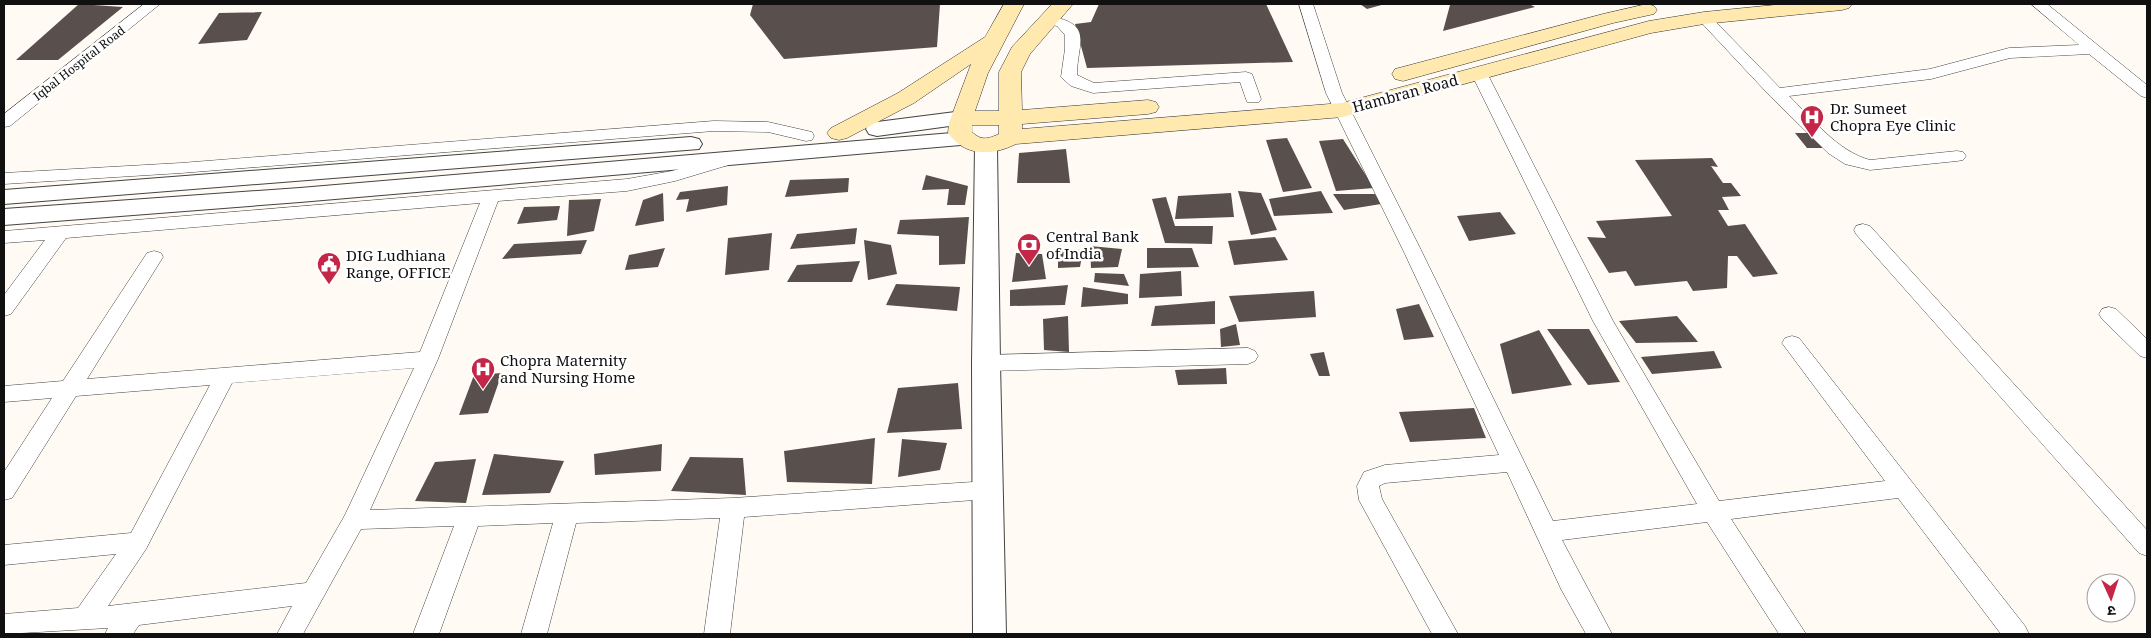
<svg xmlns="http://www.w3.org/2000/svg" width="2151" height="638" viewBox="0 0 2151 638" font-family="'Noto Serif','Noto Sans Devanagari',serif">
<style>
.building{fill:#594f4c}
.lines{fill:none;stroke-linecap:round;stroke-linejoin:round}
.minor-casing{stroke:#434343;stroke-width:1}
.tertiary-casing{stroke:#434343;stroke-width:2}
.secondary-casing{stroke:#323232;stroke-width:1}
.minor{fill:#fff;fill-rule:evenodd}
.tertiary{fill:#fff;fill-rule:evenodd}
.secondary{fill:#ffe9af;fill-rule:evenodd}
.labels{text-anchor:middle;dominant-baseline:central;stroke-width:5;stroke-linejoin:round;paint-order:stroke}
.far-street-label{font-size:12px;fill:#101010;stroke:#fff}
.street-label{font-size:15px;fill:#101010;stroke:#fff}
.poi-label{font-size:15px;fill:#101010;stroke:#fff;text-anchor:start}
</style>
<rect width="100%" height="100%" fill="#fffbf4"/>
<path class="building" d="M79,4L123,7L58,60H16Z
M753,4H940L937,47L784,59L750,15Z
M1099,4H1266L1293,62L1087,68L1075,24L1091,22Z
M1360,4H1385L1367,9Z
M1456,4H1529L1535,7L1443,31L1450,5Z
M262,12L247,40L198,44L219,13Z
M1795,133H1814L1825,148H1807Z
M1287,138L1312,188L1283,192L1266,140Z
M1343,139L1374,188L1336,191L1319,141Z
M1066,149L1070,183H1017L1019,153Z
M1712,158L1718,167L1711,166L1723,183H1731L1741,196L1722,197L1729,210H1718L1728,226L1745,224L1778,274L1753,277L1737,256H1728L1727,288L1693,291L1687,281L1635,286L1626,271L1609,273L1587,237L1606,238L1596,221L1672,216L1635,160Z
M926,175L968,186L965,205H947L949,189L922,190Z
M849,178L848,192L785,197L790,180Z
M728,186L727,205L686,212L689,199L676,200L680,192Z
M1238,191L1261,193L1277,230L1251,235Z
M1321,191L1333,213L1274,216L1269,199Z
M663,193L664,221L635,226L643,200Z
M1231,193L1234,217L1175,219L1178,196Z
M1333,194H1375L1381,204L1344,210Z
M1166,197L1175,226H1213L1212,244L1165,243L1152,199Z
M601,199L594,231L567,236L569,200Z
M560,206L557,220L517,224L524,207Z
M1500,212L1516,234L1469,241L1457,216Z
M969,217L965,264L939,265V236L897,234L900,220Z
M857,228L855,244L790,249L797,234Z
M772,233L769,270L725,275L728,238Z
M1275,237L1288,260L1234,265L1228,241Z
M587,240L581,254L502,259L514,244Z
M864,240L891,245L897,274L868,280Z
M1090,246L1122,249L1118,267L1091,268Z
M665,248L658,267L625,270L629,255Z
M1147,248H1192L1199,267L1147,268Z
M1058,249L1083,250L1080,267L1058,268Z
M1016,253L1042,254L1046,279L1012,282Z
M860,261L852,282H787L797,265Z
M1181,271L1182,296L1139,298L1140,274Z
M1095,273L1124,274L1129,286L1094,282Z
M896,284L960,287L957,311L886,305Z
M1068,285L1065,305L1010,306V290Z
M1083,287L1128,294V304L1081,307Z
M1314,291L1316,317L1239,322L1229,296Z
M1215,301V324L1151,326L1155,306Z
M1419,304L1434,337L1404,340L1396,309Z
M1068,316L1069,352L1044,350L1043,319Z
M1677,316L1698,342L1636,343L1619,321Z
M1236,324L1240,345L1221,347L1220,329Z
M1547,329H1589L1620,382L1588,385Z
M1539,330L1572,385L1512,394L1500,344Z
M1714,351L1722,368L1652,374L1641,357Z
M1324,352L1330,376H1319L1310,354Z
M1226,368L1227,384L1178,385L1175,370Z
M502,373L488,413L459,415L474,375Z
M958,383L962,429L887,433L898,388Z
M1474,408L1486,438L1410,442L1399,412Z
M875,438L872,484L787,482L784,451Z
M902,439L947,443L940,470L898,477Z
M662,444L661,471L595,475L594,454Z
M494,454L564,461L550,493L482,495Z
M690,457L743,458L746,495L671,491Z
M476,459L466,503L415,501L435,462Z"/>
<g class="lines">
<g class="minor-casing">
<path id="minor" d="M144,4H160L10,126L4,127V114Z
M1299,4H1313L1342,93L1422,252L1553,521L1697,504L1593,321L1471,73L1473,70H1485L1487,73L1613,321L1719,501L1885,481L1782,343L1785,338L1792,336L1799,338L2025,626L2029,634H2001L1898,498L1731,519L1806,634H1779L1707,522L1562,540L1612,634H1586L1561,589L1507,472L1385,483L1379,486L1382,499L1458,634H1432L1359,500L1357,486L1364,472L1385,465L1499,455L1404,252L1326,93Z
M2031,4H2047L2147,85V98L2141,96L2089,54L2010,58L1931,79L1789,96C1813,119 1837,151 1870,160L1957,151L1963,152L1966,156L1963,160L1957,161L1870,170L1845,164L1828,153L1770,96L1697,18L1699,15H1709L1780,88L1930,69L2009,48L2079,45Z
M1049,16C1095,24 1077,43 1077,75L1094,83L1246,72L1252,74L1261,99L1259,102H1247L1240,82L1093,93L1071,86L1061,77L1065,49V35L1057,26L1044,23L1042,20L1044,17Z
M714,121L768,122L812,132L814,136L812,140L806,141L768,132L714,131L181,173L4,184V173L181,163Z
M729,154L735,155L738,159L735,163L675,181L627,191L498,201L438,359L370,510L733,498L988,481L996,483L999,490L996,497L988,499L744,517L730,634H704L720,518L576,523L547,634H521L553,523L478,526L439,634H413L454,526L361,529L303,634H277L292,606L139,625L133,634H105L108,628L4,634V614L78,608L116,554L4,565V545L131,533L210,385L76,396L12,498L4,500V472L52,398L4,402V386L63,381L147,253L154,251L161,253L163,257L87,379L420,352L480,203L66,238L11,314L4,316V295L45,240L4,243V231L627,179L672,171ZM414,368L345,515L306,583L108,606L146,549L232,383Z
M1863,224L1870,226L2147,530V556L2139,553L1856,234L1854,230L1856,226Z
M2109,307L2116,309L2147,339V358L2140,356L2102,319L2099,314L2102,309Z
M1248,348L1255,351L1258,356L1255,361L1248,364L986,371L979,368L976,363L979,358L986,355Z"/>
</g>
<g class="tertiary-casing">
<path id="tertiary" d="M963,111L971,113L974,118L971,123L877,136L869,134L866,129L869,124L877,122Z
M964,132L972,134L975,139L972,144L300,202L4,225V209L300,188Z
M691,137L699,139L702,144L699,149L4,204V190Z
M986,140L994,142L997,147L1000,363L1006,634H973L972,363L975,147L978,142Z"/>
</g>
<g class="secondary-casing">
<path id="secondary" d="M1004,4H1024L988,73L975,111H999V72L1012,47L1052,4H1073L1030,54L1021,72L1022,110L1148,100L1156,102L1159,107L1156,112L1148,114L1022,124V129L1342,103L1649,21L1704,12L1784,4H1852L1849,8L1842,10L1704,24L1651,33L1343,117L1016,144C992,156 965,157 948,133L949,123L971,64L914,103L847,138L839,140L831,138L827,133L831,128L898,93L985,37ZM972,125H999V134C988,139 981,141 972,132Z
M1647,4L1654,6L1657,10L1654,14L1613,23L1403,81L1395,79L1392,74L1395,69L1603,14Z"/>
</g>
<use href="#minor" class="minor"/>
<use href="#tertiary" class="tertiary"/>
<use href="#secondary" class="secondary"/>
</g>
<defs>
<g id="hospital-pin" transform="scale(1.25)"><path d="M0 17L-7.5 6A9.5 9.5 0 1 1 7.5 6Z" fill="#c32647" stroke="#fff"/><path d="M-5-5h3v3.5h4V-5h3V5h-3V1.5h-4V5h-3Z" fill="#fff"/></g>
<g id="bank-pin" transform="scale(1.25)"><path d="M0 17L-7.5 6A9.5 9.5 0 1 1 7.5 6Z" fill="#c32647" stroke="#fff"/><path d="M-6-4H6V4H-6ZM0-2.3a2.3 2.3 0 1 0 0 4.6a2.3 2.3 0 1 0 0-4.6Z" fill="#fff"/></g>
<g id="civic-pin" transform="scale(1.25)"><path d="M0 17L-7.5 6A9.5 9.5 0 1 1 7.5 6Z" fill="#c32647" stroke="#fff"/><path d="M-.6-6.5H3V-4.5H.6V-3L4-1V1h2V6H-6V1h2V-1L-.6-3ZM-1.2 2.5V6h2.4V2.5Z" fill="#fff"/></g>
</defs>
<g fill-rule="evenodd">
<use href="#hospital-pin" x="1812" y="117"/>
<use href="#bank-pin" x="1029" y="245"/>
<use href="#civic-pin" x="329" y="264"/>
<use href="#hospital-pin" x="483" y="369"/>
</g>
<g class="labels">
<g class="far-street-label">
<text transform="translate(79 63) rotate(-38)">Iqbal Hospital Road</text>
</g>
<g class="street-label">
<text transform="translate(1405 93) rotate(-15)">Hambran Road</text>
</g>
<g class="poi-label">
<text x="1830" y="108">Dr. Sumeet<tspan x="1830" dy="17">Chopra Eye Clinic</tspan></text>
<text x="1046" y="236">Central Bank<tspan x="1046" dy="17">of India</tspan></text>
<text x="346" y="255">DIG Ludhiana<tspan x="346" dy="17">Range, OFFICE</tspan></text>
<text x="500" y="360">Chopra Maternity<tspan x="500" dy="17">and Nursing Home</tspan></text>
</g>
</g>
<rect width="2151" height="638" fill="none" stroke="#101010" stroke-width="10"/>
<g transform="translate(2111 598) rotate(177)"><circle r="24" fill="#ffffff" stroke="#9f9f9f"/>
<path d="M0-4L9 19L0 12L-9 19Z" fill="#c32647"/>
<text y="-8" font-size="14" font-weight="bold" text-anchor="middle" fill="#101010">उ</text>
</g>
</svg>
